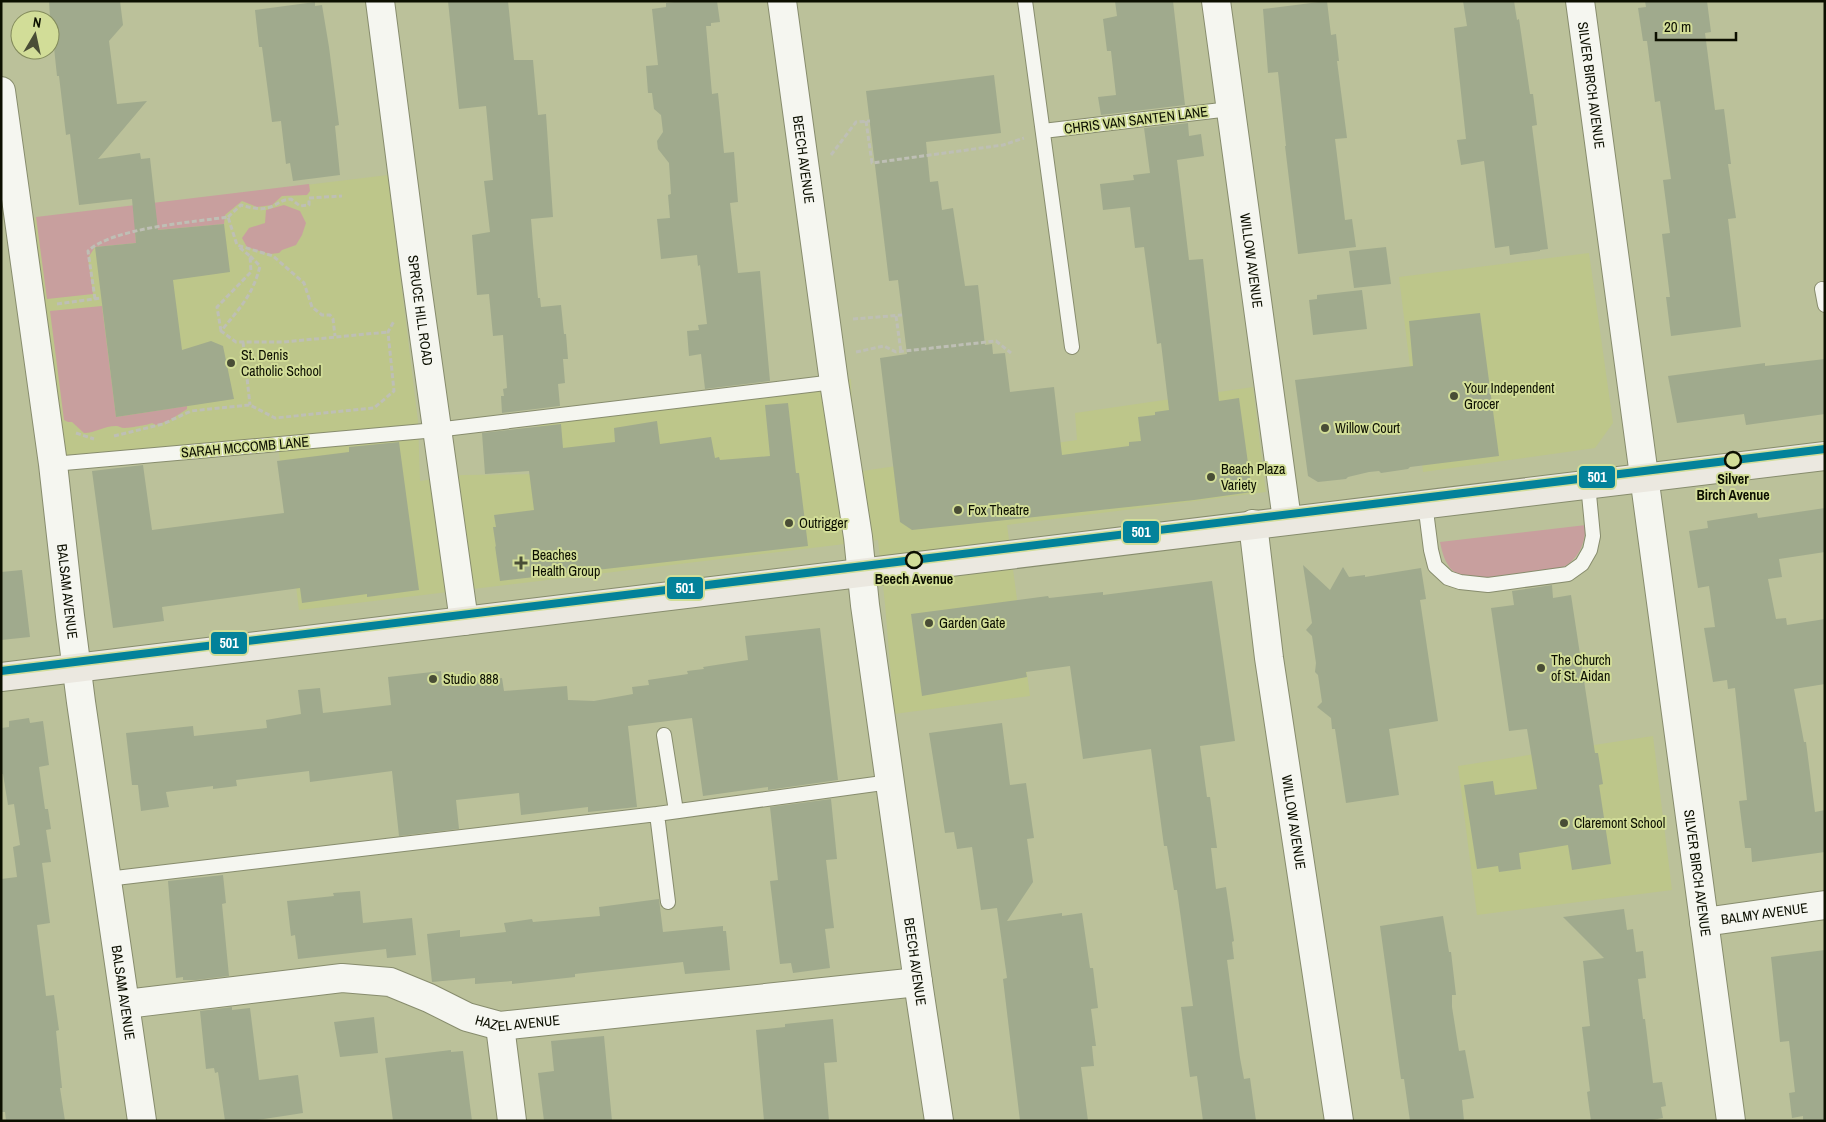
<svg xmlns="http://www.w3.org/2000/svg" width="1826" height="1122" viewBox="0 0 1826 1122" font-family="'Archivo Narrow',sans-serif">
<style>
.built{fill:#bdc68a}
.green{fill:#c89f9e}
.building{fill:#a0aa8d}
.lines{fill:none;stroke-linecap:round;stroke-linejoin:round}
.service-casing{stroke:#878c6d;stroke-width:16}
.minor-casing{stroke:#878c6d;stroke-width:30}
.secondary-casing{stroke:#878c6d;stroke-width:30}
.path{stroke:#bebfb5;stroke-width:3;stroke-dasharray:5 2.5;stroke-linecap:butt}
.service{stroke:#f5f6f0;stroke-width:14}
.minor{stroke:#f5f6f0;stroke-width:28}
.secondary{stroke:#ebe8e0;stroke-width:28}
.tram-1-casing{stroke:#d2dd98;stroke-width:11}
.tram-1{stroke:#03829a;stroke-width:8}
.poi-dot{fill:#494d36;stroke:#d2dd98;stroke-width:2}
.stop-dot{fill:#d2dd98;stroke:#0c0f00;stroke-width:2.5}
.labels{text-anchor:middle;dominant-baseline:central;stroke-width:4;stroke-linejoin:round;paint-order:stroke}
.street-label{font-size:14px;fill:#0c0f00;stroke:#d2dd98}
.poi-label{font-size:14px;fill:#0c0f00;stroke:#d2dd98;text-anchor:start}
.stop-label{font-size:14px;font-weight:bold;fill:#0c0f00;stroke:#d2dd98}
.line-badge{stroke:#d2dd98;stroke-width:2}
.badge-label{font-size:14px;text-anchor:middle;font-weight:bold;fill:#fff}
</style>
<rect width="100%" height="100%" fill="#bbc19a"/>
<path class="built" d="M388,175L418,421L420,481L462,475L545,474L536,415L851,379L852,410L862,471L1077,440L1075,413L1253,387L1266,492L1007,525L1030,696L894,714L885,604L878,540L299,610L277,438L64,464L33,218Z
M1589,253L1613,423L1595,448L1423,472L1399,277Z
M1653,736L1672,890L1477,915L1458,766Z"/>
<path class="green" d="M309,184L310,191L307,195L282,196L272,205L257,207L242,201L225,215L224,224L135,232L136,243L95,247L88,258L93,294L47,299L36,217Z
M284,205L300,211L306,223L302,235L296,245L282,250L279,253L270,254L247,247L242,238L249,228L265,223L266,210Z
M102,306L116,417L187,406V409L170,420L156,425L152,423C148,425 129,428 124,428C121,428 119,426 116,426C104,426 95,433 84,433L72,422H68L64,420L50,311Z
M1586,525C1585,541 1581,555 1567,565C1553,574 1506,581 1488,582C1477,582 1460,578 1452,570C1445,563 1442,552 1440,542Z"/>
<path class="building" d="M49,1H120L123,25L109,41L117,104L147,101L98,159L140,153L141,159L150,158L158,230L224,224L230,272L173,280L182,350L211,341L223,346L234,399L116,417L95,247L136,243L132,199L79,205L70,134L66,135L59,76H57L53,38L51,36Z
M448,1H508L514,60H533L538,115L546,114L553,217L531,219L533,244L538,298H540L541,307L561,305L564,334H566L568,359H563L565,383L558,384L560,406L502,413L501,396H504L503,389L507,388L503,335L493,336L489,294L477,295L472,235L490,232L484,181L493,180L486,106L459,109Z
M683,1H717L720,22L711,23V26H706L712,94L718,93L724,153L734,152L738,202L730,203L738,273L760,271L770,381L705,389L701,354L689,356L687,331L699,330L698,325L707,324L700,265L698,266L697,255L661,259L657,219L670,218L668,195L671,194L669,163L658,149L657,141L663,132L661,115L654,109L652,93H648L646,66L658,65L652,9L666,7V3Z
M1115,1H1173L1185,105L1101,115L1098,97L1116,95L1111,51H1107L1103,19L1117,16Z
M1327,1L1331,35L1336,34L1339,61H1337L1347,138L1335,139L1345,220L1352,219L1356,247L1298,254L1285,146H1286L1278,72L1268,73L1263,9Z
M1463,1H1514L1517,20L1519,19L1530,94H1533L1537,125L1532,126L1548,249L1540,250V251L1510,255L1509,246L1495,248L1484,161L1461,165L1457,140L1466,139L1454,28L1467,26Z
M1645,1H1707L1711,32L1705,33L1715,110L1724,109L1731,164H1728L1736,218L1728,219L1741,327L1671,336L1666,297H1670L1662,234L1670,233L1663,180L1671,179L1660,101L1655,102L1647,41H1643L1638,8L1646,7Z
M315,2V6L322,5L329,47L339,125L335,126L340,175L293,181L290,163L286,164L281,121L272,122L262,47H259L255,10Z
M994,75L1001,133L926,142L930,182L938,181L942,210L953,208L965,286L978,285L985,345L992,344L993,354L1005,353L1010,392L1054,387L1062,455L1129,446V442L1141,441L1138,417L1155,415V412L1169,410L1161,343L1157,344L1144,247L1135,248L1130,207L1103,210L1100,184L1134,180L1133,175L1150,173L1144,128L1188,123L1189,136L1201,134L1204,156L1177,160L1189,260L1203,259L1219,401L1239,398L1252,492L1194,500L912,530L900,522L880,358L907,354L898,280L889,281L866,91Z
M1386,247L1391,284L1354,288L1349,251Z
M1362,290L1367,329L1313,335L1309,300L1317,299V295Z
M1480,313L1499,456L1410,467L1408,469L1381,473L1379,471L1369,472L1348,477L1346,479L1318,482L1308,476L1295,380L1413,366L1409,321Z
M1825,359V414L1746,425L1744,414L1677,423L1668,376L1765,363V366Z
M788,403L796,473H799L808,546L500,581L495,546L496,547L493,527H496L494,515L534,510L529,471L485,474L482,433L561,424L563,448L615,442L614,428L657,421L660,444L711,437L715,458L719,457L720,460L770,456L765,405Z
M399,442L419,590L367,597V594L302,603L300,588L162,607L164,621L113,628L92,471L143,465L152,530L284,513L277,461L349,452V447Z
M1825,508V552L1779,559L1782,577L1768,579L1776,619L1786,618L1787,625L1825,619V684L1794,689L1804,742H1806L1815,812L1825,810V852L1752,862L1751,848H1745L1739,801L1747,800L1735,688L1728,689L1727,680L1713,682L1704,628L1715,627L1709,586L1698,588L1689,531L1708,528L1707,521L1757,513L1758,518Z
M1303,565L1330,590L1343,567L1349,577L1365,575V577L1421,568L1426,599L1420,600L1438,721L1389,729L1399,795L1346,803L1335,729H1332L1331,718L1317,707L1322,702L1318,675L1315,672L1316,663L1312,636L1306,630L1312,623Z
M22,570L30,637L1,640V572Z
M1212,581L1235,741L1200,746L1207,797H1210L1217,848H1211L1216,889L1226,887L1234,941L1232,942L1234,959L1227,960L1240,1058L1244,1079L1250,1078L1256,1121H1203L1197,1076L1190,1077L1181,1007L1193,1006L1177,890H1174L1167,846H1164L1151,749L1083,759L1070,666L1026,672L1027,677L922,696L911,614L1048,596L1049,598L1103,592V595Z
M1552,585L1553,598L1571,595L1595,753H1598L1603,784L1599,785L1611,864L1572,870L1568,845L1519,853L1521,869L1499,872L1498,866L1477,869L1464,785L1493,781L1495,795L1537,789L1527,729L1509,731L1491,608L1514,605L1512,591Z
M820,628L838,780L768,790V787L703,796L692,718L628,726L637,807L588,812V807L521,815L519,793L456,800L459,829L399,836L392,771L310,782L309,771L236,780L237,786L213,789V786L166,792L169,807L141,811L138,785H132L126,733L193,726L194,736L267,728L266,720L301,714L298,690L320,688L323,713L391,705L388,677L441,671L442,686L502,678L504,691L567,686L568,700L594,701L633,694L632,687L649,685L648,680L688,674L687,671L704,669L703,667L748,660L745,636Z
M29,718L30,723L43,721L49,765L39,767L45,809H48L51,829L46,830L51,862L42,863L50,923L37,925L46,996L54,995L59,1030L56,1031L62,1088H60L65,1121H6L5,1112H1V879L17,877L13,847L20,845L14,804L8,805L3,774H1V728L9,727V721Z
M1002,723L1010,785L1026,783L1034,838L1027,839L1033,882L1007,921L1062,913V916L1082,913L1090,968H1093L1098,1008L1091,1009L1096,1046H1092L1094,1066L1081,1067L1088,1121H1020L1003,979L1007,978L997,908L981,910L972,847L957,849L954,832L945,833L929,733Z
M831,799L837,859L826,860L834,928L825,929L830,968L793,973L791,963L780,964L770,881L778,880L770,807Z
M223,875L226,903L222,904L229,976L196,980H183V977L176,978L168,881Z
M360,891L363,923L412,918L416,955L387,958L386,949L298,959L295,935L291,936L287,901L334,896L333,893Z
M659,899L663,932L723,926V931H726L730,970L685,974L683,962L575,974V977L512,984V981L475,984V978L432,982L427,934L460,930V937L506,932L504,923L532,919L533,922L600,916L599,907Z
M1624,909L1627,930L1633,929L1636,952L1643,951L1646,978L1638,979L1643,1019H1645L1653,1083L1662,1082L1666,1106L1661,1107L1663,1118L1647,1121H1591L1587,1092L1590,1091L1582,1027L1590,1026L1583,961L1604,958L1563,917Z
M1443,916L1449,952H1451L1456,995H1452V1007L1459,1051L1465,1050L1474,1098L1462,1100L1464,1121H1410L1404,1079H1401L1380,926Z
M1825,950V1121H1803V1116L1792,1118L1789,1093L1795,1092L1789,1041L1780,1042L1771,957Z
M232,1007V1010L250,1008L259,1080L298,1075L303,1113L250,1121H225L218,1072L215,1073L214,1068L206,1069L200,1011Z
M374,1017L378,1053L340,1057L334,1022Z
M833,1019L837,1062L824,1063L829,1121H764L756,1030L785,1027V1024Z
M604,1036L612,1121H544L538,1073L554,1071L551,1041Z
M451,1050V1052L463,1051L472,1121H393L385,1058Z"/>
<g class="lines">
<g class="service-casing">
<path id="service" d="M1025,1L1072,347
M1043,131L1230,109
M1822,289L1825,305
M53,464L436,430L834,382
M1425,503L1431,550L1435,566L1448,578L1460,582L1488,585L1568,574L1582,564L1590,550L1593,536L1588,484
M664,735L676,811
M657,814L668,902
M107,879L657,814L890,782"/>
</g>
<g class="minor-casing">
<g id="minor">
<path id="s1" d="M380,1L415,272L464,621"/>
<path id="s2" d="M782,1L834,382L858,537L865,605L918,982L939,1121"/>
<path id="s3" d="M1216,1L1287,520"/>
<path id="s4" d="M1580,1L1731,1121"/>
<path id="s5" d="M1,91L53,464L70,616L81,702L142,1121"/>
<path id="s6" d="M1253,524L1269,658L1339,1121"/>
<path id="s7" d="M1704,922L1825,905"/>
<path id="s8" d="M126,1004L342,978L390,982L429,998L467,1017L500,1026L918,982"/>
<path d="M500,1026L512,1121"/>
</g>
</g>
<g class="secondary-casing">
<path id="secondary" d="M1,677L1825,456"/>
</g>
<path class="path" d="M866,121L872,163L1003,145L1024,138
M831,155L856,122L870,121
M228,217L241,205C252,208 263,211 273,206C281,202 281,200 291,199L300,206L309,205V198L342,196
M250,256L260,266C253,295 239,309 221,331L236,342H284L388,332
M95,299L88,251C112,228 194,222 228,217L237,245L273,256L304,283L312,307L322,315H330L333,319L335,336
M57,304L101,298
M896,316L901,352
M853,319L902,315
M221,331L217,307L251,272L250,256L239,247
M243,342L250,405
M856,352L884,346L896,352L996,341L1011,353
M76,433L94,439
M114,436L163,424L191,411L250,405L275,418L374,408L394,391L388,332L394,321"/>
<use href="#service" class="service"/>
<use href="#minor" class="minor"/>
<use href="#secondary" class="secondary"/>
<g class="tram-1-casing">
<path id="tram-1" d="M1,671L1825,449"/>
</g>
<use href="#tram-1" class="tram-1"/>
</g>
<g class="poi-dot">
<circle cx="231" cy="363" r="5"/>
<circle cx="1454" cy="396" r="5"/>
<circle cx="1325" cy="428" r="5"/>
<circle cx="1211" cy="477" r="5"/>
<circle cx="958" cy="510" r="5"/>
<circle cx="789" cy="523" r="5"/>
<path d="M518.5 555.5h5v5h5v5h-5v5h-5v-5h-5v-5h5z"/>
<circle cx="929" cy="623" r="5"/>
<circle cx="1541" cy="668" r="5"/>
<circle cx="433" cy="679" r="5"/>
<circle cx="1564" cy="823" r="5"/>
</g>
<g class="stop-dot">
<circle cx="1733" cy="460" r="8"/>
<circle cx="914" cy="560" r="8"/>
</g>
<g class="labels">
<g class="street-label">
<text stroke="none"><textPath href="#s4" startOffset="85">SILVER BIRCH AVENUE</textPath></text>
<text transform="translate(1136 120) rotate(-7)">CHRIS VAN SANTEN LANE</text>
<text stroke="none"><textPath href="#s2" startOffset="160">BEECH AVENUE</textPath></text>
<text stroke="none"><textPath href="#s3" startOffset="262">WILLOW AVENUE</textPath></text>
<text stroke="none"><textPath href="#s1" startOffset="312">SPRUCE HILL ROAD</textPath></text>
<text transform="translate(245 447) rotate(-5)">SARAH MCCOMB LANE</text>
<text stroke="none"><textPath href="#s5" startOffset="505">BALSAM AVENUE</textPath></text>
<text stroke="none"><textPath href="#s6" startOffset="301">WILLOW AVENUE</textPath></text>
<text stroke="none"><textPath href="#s4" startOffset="880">SILVER BIRCH AVENUE</textPath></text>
<text stroke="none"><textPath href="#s7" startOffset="61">BALMY AVENUE</textPath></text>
<text stroke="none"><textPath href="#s2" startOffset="970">BEECH AVENUE</textPath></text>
<text stroke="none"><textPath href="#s5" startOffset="910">BALSAM AVENUE</textPath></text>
<text stroke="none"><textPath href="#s8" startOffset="402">HAZEL AVENUE</textPath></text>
</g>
<g class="poi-label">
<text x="241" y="355">St. Denis<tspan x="241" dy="16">Catholic School</tspan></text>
<text x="1464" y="388">Your Independent<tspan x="1464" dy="16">Grocer</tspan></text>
<text x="1335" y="428">Willow Court</text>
<text x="1221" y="469">Beach Plaza<tspan x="1221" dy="16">Variety</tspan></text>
<text x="968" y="510">Fox Theatre</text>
<text x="799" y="523">Outrigger</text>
<text x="532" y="555">Beaches<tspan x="532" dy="16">Health Group</tspan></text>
<text x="939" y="623">Garden Gate</text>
<text x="1551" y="660">The Church<tspan x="1551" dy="16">of St. Aidan</tspan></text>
<text x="443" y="679">Studio 888</text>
<text x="1574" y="823">Claremont School</text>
</g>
<g class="stop-label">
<text x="1733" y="479">Silver<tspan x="1733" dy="16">Birch Avenue</tspan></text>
<text x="914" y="579">Beech Avenue</text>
</g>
</g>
<g class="line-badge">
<rect x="1578" y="465" width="38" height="24" rx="5" fill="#03829a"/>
<rect x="1122" y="520" width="38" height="24" rx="5" fill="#03829a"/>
<rect x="666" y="576" width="38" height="24" rx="5" fill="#03829a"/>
<rect x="210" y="631" width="38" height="24" rx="5" fill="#03829a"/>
</g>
<g class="badge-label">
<text x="1597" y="482">501</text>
<text x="1141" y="537">501</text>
<text x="685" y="593">501</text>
<text x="229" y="648">501</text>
</g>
<rect width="1826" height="1122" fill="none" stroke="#0c0f00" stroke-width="5"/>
<g transform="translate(35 35) rotate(9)"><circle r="24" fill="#d2dd98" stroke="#838b5b"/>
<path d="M0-4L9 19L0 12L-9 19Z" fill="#494d36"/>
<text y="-8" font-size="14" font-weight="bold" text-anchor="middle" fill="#0c0f00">N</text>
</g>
<path d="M1656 32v8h80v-8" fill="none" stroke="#0c0f00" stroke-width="2.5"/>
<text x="1664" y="32" font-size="15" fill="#0c0f00" stroke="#d2dd98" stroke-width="4" paint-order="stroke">20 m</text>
</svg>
